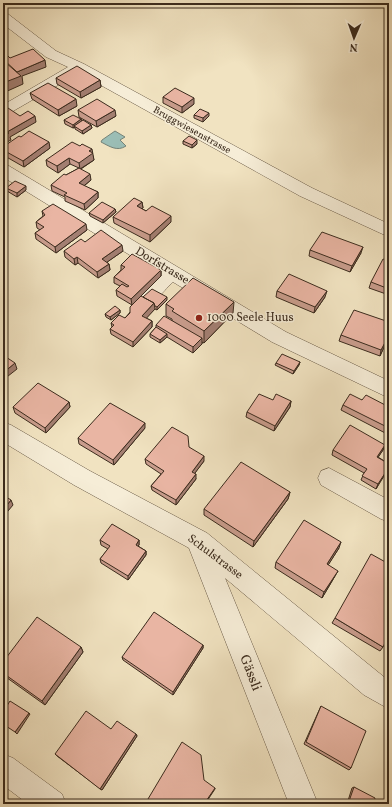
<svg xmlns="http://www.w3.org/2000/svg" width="392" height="807" viewBox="0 0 392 807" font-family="Vollkorn,serif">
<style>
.water{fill:#9bbeb6;stroke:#758379}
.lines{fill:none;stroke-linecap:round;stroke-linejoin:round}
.minor-casing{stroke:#685946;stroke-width:1}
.minor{fill:#f6edd7;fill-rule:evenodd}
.wall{fill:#c89c8c;stroke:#3b2b1d}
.shaded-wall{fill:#a37f72;stroke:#3b2b1d}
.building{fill:#e9b5a3;stroke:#3b2b1d}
.poi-dot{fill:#8f2418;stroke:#f6edd7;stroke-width:1.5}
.labels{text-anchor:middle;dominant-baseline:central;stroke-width:3;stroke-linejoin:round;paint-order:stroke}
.far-street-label{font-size:10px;fill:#3b2b1d;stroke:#f6edd7}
.street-label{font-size:12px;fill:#3b2b1d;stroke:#f6edd7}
.poi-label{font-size:12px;fill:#3b2b1d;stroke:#f6edd7;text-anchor:start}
.near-street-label{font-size:14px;fill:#3b2b1d;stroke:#f6edd7}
</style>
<rect width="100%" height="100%" fill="#f1e3c1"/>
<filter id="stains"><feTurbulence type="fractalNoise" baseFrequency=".005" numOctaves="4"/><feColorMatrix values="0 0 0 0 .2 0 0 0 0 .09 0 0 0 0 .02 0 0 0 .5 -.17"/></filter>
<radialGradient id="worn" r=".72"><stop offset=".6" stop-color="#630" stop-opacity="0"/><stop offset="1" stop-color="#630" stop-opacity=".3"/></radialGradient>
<path class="water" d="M115,131L125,137L120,140L126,146C117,152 109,146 101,142L102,140Z"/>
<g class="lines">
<g class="minor-casing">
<path id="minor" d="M3,13L8,14L56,51L84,64L312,188L389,224V237L300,196L79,73L8,114L3,116V105L68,67L46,57L3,24Z
M3,165L9,166L286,332L389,381V398L272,342L173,282C162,292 150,311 134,306L131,301L134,296L159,273L3,177Z
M3,422L11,425L90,471L207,533L389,681V709L364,695L225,578L318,804H289L189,548L74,485L3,442Z
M329,468L389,500V522L381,519L321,485L318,478L321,471Z
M3,754L13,758L62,794L66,804H28L3,785Z"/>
</g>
<use href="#minor" class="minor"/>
</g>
<path class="wall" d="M56,78L100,80L101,87L81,98L57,84Z
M30,93L77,106L59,116L32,99Z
M163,97L194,104L182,113L163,103Z
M78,110L116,116L97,127L79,117Z
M194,115L209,116L203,122L194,118Z
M81,119L82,121L91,125L92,128L83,134L75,129V127L73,128L65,124L64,120Z
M183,141L197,144L192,148L183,144Z
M3,147L50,148L24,167L3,155Z
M92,153L94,160L81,169L91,180L84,186L98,192V198L85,210L65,201V197L52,191L51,185L66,175L79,168L70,164L58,173L47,166L46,160Z
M6,188L26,190L17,197L7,191Z
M142,202L143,208L142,209L171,222L150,242L114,223L113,217Z
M115,209L116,212L103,223L90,216L89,213Z
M42,211L87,230L56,253L36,239L35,233L40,230L37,228L36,222L43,216Z
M85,242L123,251L107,262L109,264L110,270L98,278L78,263L75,265L65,257L64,251Z
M310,250L361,253L350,272L309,256Z
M389,261V295L369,288L371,282Z
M121,265L161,270V276L132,305L117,296L116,290L120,286L114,283V277L121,270Z
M277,291L325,297L314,313L276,297Z
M143,297L167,300L157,310L155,309L146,318L152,321V327L133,347L111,334L110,329L112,327L111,323L125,318Z
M166,304L233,313L204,343L202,342V344L193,353L167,337L160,343L150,337V334L156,327V325L172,321V319L166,316Z
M120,310V313L111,320L106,317L105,314Z
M389,322V336L380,356L339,341L341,335Z
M300,362L299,365L293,374L275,365L276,363Z
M362,400L389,407V435L341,410L343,405Z
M291,401L290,407L274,431L246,417L247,412Z
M69,402L70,407L46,433L15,413L13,407Z
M145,428L114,465L79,444L78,438Z
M385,445L383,450L378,457L389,464L376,489L361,480L364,473L332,455L333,450Z
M189,447L204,461L194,474L196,479L176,505L152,490L151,486L161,474L146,464L145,459Z
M290,492L288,499L253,547L204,515V509Z
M100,540H139V545L138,546L146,551V555L128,580L101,563L100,559L108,549L101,545Z
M339,548L328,565L335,576L322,598L275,568L276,562Z
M335,618L383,647L380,651L332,623Z
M203,645V648L173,695L123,660L122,657Z
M81,647L83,652L45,705L3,675V662Z
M321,706L351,768L349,770L304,744Z
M111,729L136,734L137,736L102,790L57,756L55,754Z
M354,787L374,804H347L352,788Z"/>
<path class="shaded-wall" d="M45,60L46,67L22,76L23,84L3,93V83L17,72Z
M100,80L101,87L81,98L80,92Z
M194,98V104L182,113V107Z
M76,99L77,106L59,116L58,110Z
M115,110L116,116L97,127L96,121Z
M209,113V116L203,122V118Z
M35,116L36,122L10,137L11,140L3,144V137L7,132Z
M81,119L82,123L74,126L75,127L73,128V125Z
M91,125L92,128L83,134L82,131Z
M197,140V144L192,148V145Z
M49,142L50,148L24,167L23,161Z
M92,149L94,160L80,169L79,163L89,151Z
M69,158L70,164L58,173L57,166Z
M90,174L91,180L80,189L79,183Z
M26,186V190L17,197V193Z
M98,192V198L85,210L84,204Z
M142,202L143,208L138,213L137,206Z
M115,209L116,212L103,223V220Z
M171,216V222L150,242V235Z
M86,224L87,230L56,253L55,247Z
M122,245L123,251L103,265L102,259Z
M363,247L361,253L350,272L352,266Z
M77,257L78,263L75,265L74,259Z
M109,264L110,270L98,278L97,272Z
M161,270V276L132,305L131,299Z
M327,291L325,297L314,313L315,307Z
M167,297V300L157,310V307Z
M234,302L233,313L204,343V331Z
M154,303L155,309L143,322L142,316Z
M120,310V313L111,320L110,317Z
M152,321V327L133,347V342Z
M167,334V337L160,343V340Z
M389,335V336L380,356L381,350Z
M202,338V344L193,353V347Z
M300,362L299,365L293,374L294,371Z
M15,363L17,369L3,380V373Z
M291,401L290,407L274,431L275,426Z
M69,402L70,407L46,433L45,428Z
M145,423V428L114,465L113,460Z
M385,445L383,450L375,462L377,457Z
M204,456V461L192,477V472Z
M389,467V468L376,489L378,484Z
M196,474V479L176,505V500Z
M3,480L6,485L3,488Z
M290,492L288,499L253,547L254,541Z
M11,500L13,505L3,517V510Z
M139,540V545L136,549V545Z
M341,542L339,548L325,570L327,564Z
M146,551V555L128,580V576Z
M338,571L335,576L322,598L324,592Z
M203,645V648L173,695V692Z
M81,647L83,652L45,705L42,701Z
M6,698L7,700L3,706V702Z
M29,713L30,714L17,734L15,732Z
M136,734L137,736L102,790L100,789Z
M215,788V789L205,804H204Z"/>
<path class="building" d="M33,49L45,60L17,72L3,59V56L7,55L10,58Z
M3,62H5L21,76L3,83Z
M77,66L100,80L80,92L56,78Z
M48,83L76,99L58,110L30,93Z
M175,88L194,98L182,107L163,97Z
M97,99L115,110L96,121L78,110Z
M5,106L20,116L28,111L35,116L7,132L9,133L3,137V108Z
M200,109L209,113L203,118L194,115Z
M73,115L81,119L73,125L64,120Z
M83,120L91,125L82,131L74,126Z
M29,131L49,142L23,161L3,150V147L19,136L21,137Z
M189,136L197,140L192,145L183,141Z
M72,142L80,146L82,144L92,149L89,151L93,153L79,163L69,158L57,166L46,160Z
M79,168L90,174L79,183L98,192L84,204L64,195L67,193L51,185L64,174L66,175Z
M15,181L26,186L17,193L6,188Z
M134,198L142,202L137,206L146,211L152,206L171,216L150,235L113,217Z
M102,202L115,209L103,220L89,213Z
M53,204L86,224L55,247L35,233L44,227L36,222L45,215L42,211Z
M101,230L122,245L102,259L109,264L97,272L77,257L74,259L64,251L81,239L85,242Z
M322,232L363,247L352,266L310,250Z
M132,254L161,270L131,299L116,290L122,284L127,287L129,286L114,277L125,267L121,265Z
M383,259L389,261V289L371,282Z
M289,274L327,291L315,307L277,291Z
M193,278L234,302L204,331L172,311L174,309L166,304Z
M152,289L167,297L157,307L155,306L154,303L143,297Z
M141,296L154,303L142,316L152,321L133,342L110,329L114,325L111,323L119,315L125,318L130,313V307Z
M115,306L120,310L110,317L105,314Z
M354,310L389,322V335L381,350L341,335Z
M164,316L202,338L193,347L156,325Z
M156,327L167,334L160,340L150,334Z
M282,354L300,362L294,371L276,363Z
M3,355L15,363L3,373Z
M38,383L69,402L45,428L13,407Z
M259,394L273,400L276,394L291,401L275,426L247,412Z
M350,394L362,400L366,395L389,407V428L343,405Z
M110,403L145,423L113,460L78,438Z
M350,425L385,445L377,457L389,464V467L378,484L362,476L367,469L333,450Z
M172,427L188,436L189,447L204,456L192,472L196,474L176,500L151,486L164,471L145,459Z
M241,462L290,492L254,541L204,509Z
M3,495L11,500L3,510Z
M304,520L341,542L327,564L338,571L324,592L276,562Z
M112,524L139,540L136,545L146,551L128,576L100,559L110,546L100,540Z
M371,554L389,564V635L383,647L335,618Z
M154,612L203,645L173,692L122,657Z
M37,617L81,647L42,701L3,673V662Z
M3,697L6,698L3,702Z
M10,701L29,713L15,732L3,724V712Z
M321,706L366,731L351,768L306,742Z
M86,711L111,729L117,721L136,734L100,789L55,754Z
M182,742L201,755L204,780L215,788L204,804H145Z
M354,787L375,798L374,804H348Z"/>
<circle class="poi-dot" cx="199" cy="318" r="4"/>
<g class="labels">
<g class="far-street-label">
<text transform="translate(192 130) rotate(29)">Bruggwiesenstrasse</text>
</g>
<g class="street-label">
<text transform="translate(162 266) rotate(31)">Dorfstrasse</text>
<text transform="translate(215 557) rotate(37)">Schulstrasse</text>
</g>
<g class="poi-label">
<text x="207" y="318">1000 Seele Huus</text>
</g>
<g class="near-street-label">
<text transform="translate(250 673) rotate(69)">Gässli</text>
</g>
</g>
<rect width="392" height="807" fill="none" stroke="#f1e3c1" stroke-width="16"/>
<rect x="4" y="4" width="384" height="799" fill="none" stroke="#3b2b1d" stroke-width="2"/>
<rect x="8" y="8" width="376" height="791" fill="none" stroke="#3b2b1d"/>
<g transform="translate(354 38) rotate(182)" stroke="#f6edd7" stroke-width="3" paint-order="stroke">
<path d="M0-3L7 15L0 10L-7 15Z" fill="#3b2b1d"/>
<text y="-6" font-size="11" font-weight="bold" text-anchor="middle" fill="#3b2b1d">N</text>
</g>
<rect width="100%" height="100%" filter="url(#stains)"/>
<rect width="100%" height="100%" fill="url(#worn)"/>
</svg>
